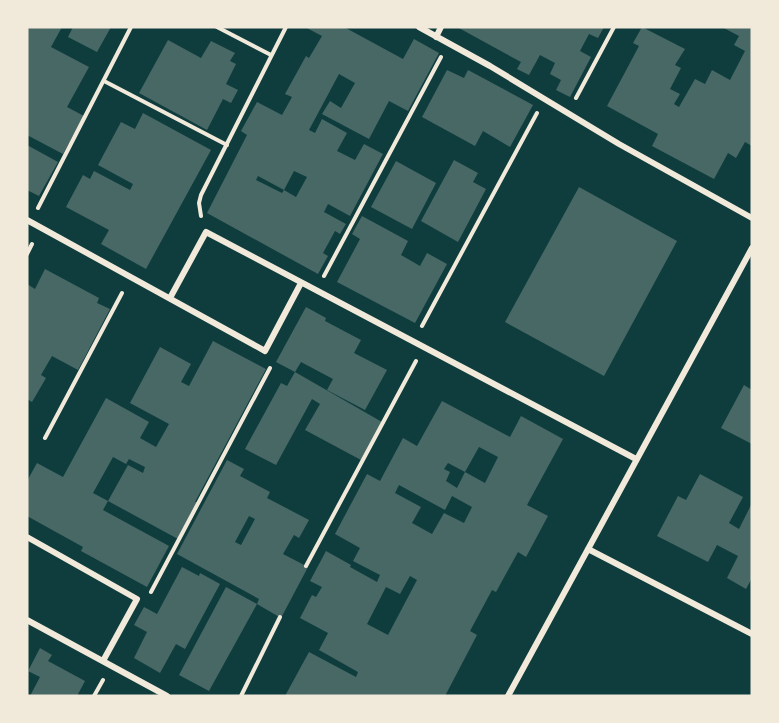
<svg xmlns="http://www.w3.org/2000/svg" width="779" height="723" viewBox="0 0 779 723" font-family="'IBM Plex Sans',sans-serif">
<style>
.building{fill:#486865;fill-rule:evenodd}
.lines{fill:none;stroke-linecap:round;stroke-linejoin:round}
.path{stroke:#f1e9da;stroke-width:4}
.minor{stroke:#f1e9da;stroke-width:6}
</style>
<rect width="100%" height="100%" fill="#0f3d3e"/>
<path class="building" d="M27,27H62L51,47L89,67L67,107L84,116L63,154L27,135Z
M73,27H111L97,52L68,37Z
M305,27H344L403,59L414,39L439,53L408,111L389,101L369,139L322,114L330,101L341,108L355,83L339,74L309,130L315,133L322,119L347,133L337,151L355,160L364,144L383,154L350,216L328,204L324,212L346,224L340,234L335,231L323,253L328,256L318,274L207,213L247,135L241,131L257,102L282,115L292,97L285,94L306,56L309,58L322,36ZM294,171L307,177L296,197L284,190ZM258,176L284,190L282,193L256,180Z
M457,27H604L598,38L589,34L580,51L591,57L570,97L556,90L561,80L550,74L555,63L540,55L529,75L517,69L521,62Z
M642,27L685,49L675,65L681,68L670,89L680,94L674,104L679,107L695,79L705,84L712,70L730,80L745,51L734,45L739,36L722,27H752V146L745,142L736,158L728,153L714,179L652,146L658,134L607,106L639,46L633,43Z
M168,40L201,58L211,41L235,53L230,61L236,64L226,84L238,90L231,103L223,99L207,130L139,93Z
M447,70L464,78L468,70L533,105L510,147L483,131L475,146L422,117Z
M143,113L211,150L146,269L101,244L109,230L66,207L83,175L90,179L94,171L130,190L133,184L98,165L121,122L135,129Z
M27,145L58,162L39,196L27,190Z
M454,160L478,173L473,182L486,189L458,242L421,221Z
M396,161L436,183L412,229L371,207Z
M579,187L677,241L604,376L505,322Z
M362,216L408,241L401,255L420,266L427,253L447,264L415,323L337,282L360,239L352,234Z
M45,269L99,298L97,303L110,309L78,370L52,356L41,375L46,378L32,402L27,399V284L35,289Z
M306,307L326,318L325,321L361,340L354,353L387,370L365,410L327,390L333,379L301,362L295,372L276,362Z
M213,341L266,369L195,502H198L178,539L108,501L128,465L143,473L145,467L129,459L126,464L113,457L93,493L108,501L103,510L169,546L147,587L81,551L83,547L27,516V481L37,463L63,477L106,398L149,422L140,438L156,447L169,424L130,403L160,347L191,364L181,382L189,386Z
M295,372L382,422L361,460L305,430L320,404L312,399L276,465L245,449L281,383L287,386Z
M744,385L752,390V444L721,428Z
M442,401L510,437L521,416L563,439L527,505L548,516L526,557L518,552L496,592L492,590L470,631L477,635L445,696H285L309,652L356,677L358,672L319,650L328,633L300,618L312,595L316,597L322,587L310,581L326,551L351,565L350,567L377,582L380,575L353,561L360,548L335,534L367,474L380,481L403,438L417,446ZM479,447L498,457L485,483L465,472L457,488L446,481L450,472L444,469L448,463L465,472ZM399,485L445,510L452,496L472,507L464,523L444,513L432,534L412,523L421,507L395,493ZM410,576L417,580L388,635L367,624L386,587L400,594Z
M227,460L244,469L240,476L270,492L267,498L309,520L299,538L294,535L283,554L308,567L281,618L257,604L259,599L177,554ZM249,516L255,519L241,545L235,542Z
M700,474L743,497L729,523L739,529L752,503V578L746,589L727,578L738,556L717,545L708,562L657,536L678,496L686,500Z
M182,567L199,576L200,573L220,584L185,649L176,644L160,673L134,658L147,632L134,625L144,607L157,614Z
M226,587L257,604L209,691L179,675Z
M40,648L52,655L48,661L85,681L77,696H30L40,677L28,671Z"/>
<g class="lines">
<path class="path" d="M217,27L271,55
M104,81L227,145
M576,98L614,27
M38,208L131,27
M201,216L199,203L201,195L286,27
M27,254L32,244
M324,276L441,57
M422,326L537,113
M45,438L122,293
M306,566L416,361
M151,592L270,368
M94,696L103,680
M241,696L280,617"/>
<path class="minor" d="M419,27L490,66L619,144L752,218
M436,37L441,27
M27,220L265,351L301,283
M170,298L206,232L636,459
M27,537L137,599L103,661
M588,549L752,634
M27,620L167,696
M508,696L752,248"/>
</g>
<rect width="779" height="723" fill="none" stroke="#f1e9da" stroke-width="57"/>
</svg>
